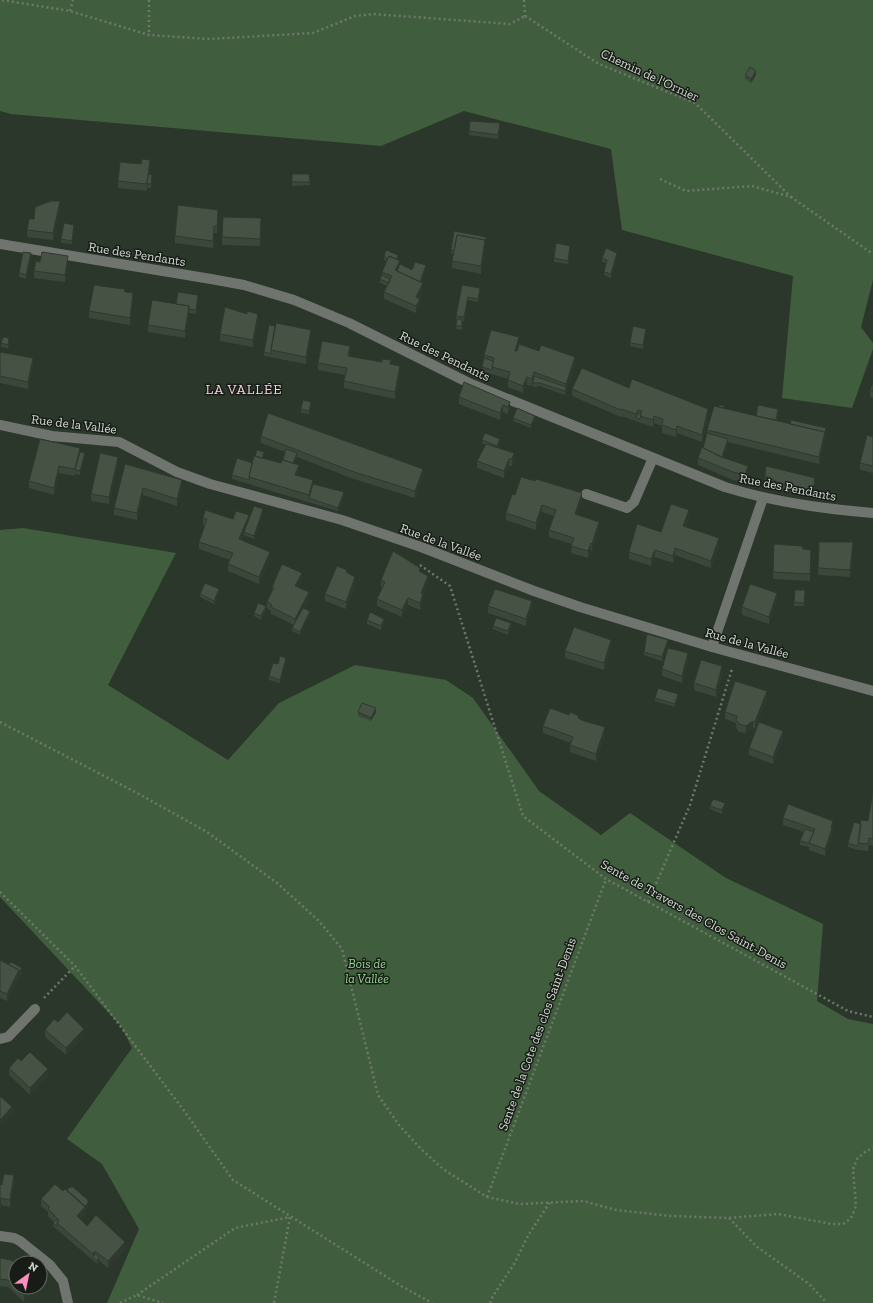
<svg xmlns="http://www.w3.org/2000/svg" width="873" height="1303" viewBox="0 0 873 1303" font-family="'Zilla Slab',serif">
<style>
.green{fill:#405e3d}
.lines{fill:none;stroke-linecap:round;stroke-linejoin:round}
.path{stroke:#6e786d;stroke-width:2.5;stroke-dasharray:2 3;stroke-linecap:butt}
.minor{stroke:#6f756e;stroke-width:10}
.wall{fill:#3b473a}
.shaded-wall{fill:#303930}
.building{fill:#455244;stroke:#303930}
.labels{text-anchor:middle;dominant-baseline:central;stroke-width:3;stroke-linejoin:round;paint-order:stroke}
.street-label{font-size:13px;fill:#d5dcd4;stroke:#171c17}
.park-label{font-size:13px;font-style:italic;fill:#91d78b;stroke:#171c17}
.neighbourhood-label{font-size:14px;letter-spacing:1px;fill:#fecee1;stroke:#171c17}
</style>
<rect width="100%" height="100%" fill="#2b372a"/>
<path class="green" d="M0,0H873V280L861,327L873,343V349L852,408L782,398L793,276L622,230L611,149L464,111L381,146L11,114L0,111Z
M23,528L176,553L108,685L228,760L279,703L355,665L446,680L473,698L539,791L601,835L630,813L726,878L823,924L817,1001L848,1019L873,1024V1303H107L139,1229L102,1164L67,1139L132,1048L121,1026L0,897V530Z"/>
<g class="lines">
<path class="path" d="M2,0L70,11L149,35L209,39L313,33L355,16L373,14L510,24L525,16
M149,0V35
M524,0L525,16
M70,11L73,0
M525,16L599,64L695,103L791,197
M660,179L686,191L752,186L791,197L873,254
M420,565L450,586L523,816L606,879L848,1011L873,1017
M0,722L137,793L207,832L277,883L319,921L342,949L378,1095L399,1125L421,1149L443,1169L487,1197L520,1204L583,1201L616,1210L671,1216L728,1218L778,1214L832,1224H843L851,1218L856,1206L853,1169L857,1159L866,1151L873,1148
M0,892L75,966L182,1108L233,1180L401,1286L432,1303
M648,902L690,805L732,669
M44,998L75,966
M487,1197L606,879
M729,1218L756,1246L809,1284L827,1303
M137,1295L235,1228L290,1217L274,1303
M120,1303L137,1295L163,1303
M490,1303L493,1296L514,1264L529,1234L550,1202"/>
<path class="minor" d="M0,244L211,279L244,285L294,300L349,323L471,384L725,487C773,502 822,509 873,513
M0,425L52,436L119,442L177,472L210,484L342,520L421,547L534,591L580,607L712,647L873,691
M586,494L627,508L634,502L653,458
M712,647L763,498
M0,1039L8,1037L35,1009
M0,1236L14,1238L20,1241L50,1265L63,1281L68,1303"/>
</g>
<path class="wall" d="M745,75H756L751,83L745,79Z
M470,121L500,126L498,139L469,135Z
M150,167L149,175L152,178L151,188H147V191L118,188V181Z
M292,174L310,182V185L292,186Z
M60,208L53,240L27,237V230L34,219Z
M218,217L217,233H214L213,248L175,243V236Z
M261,225L260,246L222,245V237Z
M74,228L72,244L61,243V239Z
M486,240L481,274L452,268V261L453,254L451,253V250Z
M570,249L568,264L554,262V258Z
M384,256L398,258V260L400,264L412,270L426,268L421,282L423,290L419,299L420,306L416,313L384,299V292L387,286L380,283V279L382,275V272L387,262L384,260Z
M31,257L26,279L19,277V273Z
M617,257L611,278L604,275V272L606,263L602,262V258Z
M40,262L68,263L65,282L34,278V271Z
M462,285L480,292L478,302L468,300L464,321H462V330L456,329L457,320H456V316Z
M125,292L133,300L130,325L89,318V311Z
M198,299L196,314L189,313L185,338L148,332V325L176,304Z
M258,321L253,347L220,341V334Z
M646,332L643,349L630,346V343Z
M311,337L306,364L264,356V352Z
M9,342L8,348L1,347V343Z
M519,345L517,351L575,364L565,395L540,386L533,387V383L532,386L527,385L523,393L508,387V379L482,371V367L484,358V355Z
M0,352L33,365L28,389L0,383Z
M350,354V357L391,364L400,373L395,399L344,388V381L345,375L318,370V363Z
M873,383V398L870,397V390Z
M629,388L708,416L702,442L677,433L676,437L662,433V426L654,423L653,427L621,416V417L572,396V389Z
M459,397L510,402V409L508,414L503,412L500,420L459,404Z
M311,405L309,414L301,413V409Z
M725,409L756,416L778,413L777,421L826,431L819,464L728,442L723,457L748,473L745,482L733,480L698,465V458L703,448L707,433V430Z
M513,418L535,419L531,428L513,421Z
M261,436L423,476L415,498L351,478L297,457L294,464L299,472L297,476L313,484L344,495L338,511L232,479V475L252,463L264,455L263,458L281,463L283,460L285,452L261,443Z
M873,437V473L860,470V463Z
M482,440L500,443L498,448L514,460L512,466H509L504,478L477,468V461L486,445L482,443Z
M80,452L85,456L80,475L75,474V473V476L59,473L54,495L29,488V481Z
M118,464L109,504L91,501V494Z
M125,464L182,487L177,506L143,495L137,520L114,515V508Z
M765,476L815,485L813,498L780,490L765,483Z
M515,495L582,500L577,514L599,529L592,551L591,550L588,558L571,553L572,544L549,537V530L554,516L542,512L536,530L506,520V513Z
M263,513L254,539L244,535L241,540L270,559L259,584L228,571V564L230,560L199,549V542L205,525H203V518L233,519L249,518Z
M689,517L686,526L719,545L711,568L675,555L673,563L655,557L651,566L629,559V552L661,532Z
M853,549L850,577L818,575V568Z
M811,557L810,581L773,579V572Z
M420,572L429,580L423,594V601L420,610L408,605L402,617L377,606V599L382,588L381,587V580Z
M347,573L355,584L346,609L325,601V594Z
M302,580L298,587L309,600L304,608L310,615L300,635L292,631V628L294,625L271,614V611L267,608V601L272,593V587Z
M795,590L805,594L804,606H794Z
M219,593L214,604L200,597V594Z
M777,600L769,624L742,615V607Z
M488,606L532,608L526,626L488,613Z
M266,610L261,620L254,616V613Z
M367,620L384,622L381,630L367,624Z
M493,626H511L508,635L493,629Z
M668,644L662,661L644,655V652Z
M611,647L604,670L565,658V651Z
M688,660L682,683L662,676V669Z
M286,662L280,683L269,680V676L278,664Z
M722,673L716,697L694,690V683Z
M678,697L675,707L655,701V698Z
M767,698L755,729L753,728L746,733L739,732L736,727V723L725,719V712Z
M358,712H376L371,721L358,716Z
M579,719L605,734L596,761L570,752V745L571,743L543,733V726Z
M783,738L773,764L749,755V748Z
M873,791V846L869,845L868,851L858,850L848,847V843L861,824L868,821Z
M710,806H725L722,814L710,809Z
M783,818L833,828L832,831V836L825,856L809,850V847L800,845V841L804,832L783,825Z
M0,960L22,972L7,1001L0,998Z
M56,1021L84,1036L66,1055L45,1037V1030Z
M20,1060H22L48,1076L30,1095L9,1075V1068Z
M14,1182L10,1207L1,1205L0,1212V1184L2,1185Z
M63,1191L88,1207L85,1210V1214L81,1219L87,1226L125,1249L108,1268L99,1261L97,1264L53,1226V1223L54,1222L48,1216V1212L41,1206V1199Z
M0,1258L16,1287H37L24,1302L8,1287L0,1286Z"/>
<path class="shaded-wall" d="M756,71V75L751,83V79Z
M150,160V167L147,191V184Z
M60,201V208L53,240V233Z
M486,237V240L481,274V266Z
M31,253V257L26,279V275Z
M617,253V257L611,278V274Z
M68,256V263L65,282V275Z
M400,261V268L395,274V270Z
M426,265V268L420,288V285Z
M423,283V290L416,304V297Z
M133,293V300L130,325V318Z
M468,297V300L464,321V317Z
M420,299V306L416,313V306Z
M189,306V313L185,338V331Z
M258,314V321L253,347V340Z
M646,329V332L643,349V345Z
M311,330V337L306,364V357Z
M519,337V345L515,358V351Z
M575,357V364L565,395L566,384Z
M33,358V365L28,389V382Z
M400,366V373L395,399V392Z
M534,372V380L532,386V379Z
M527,377V385L523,393V386Z
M510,402V409L508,414V407Z
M503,405V412L500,420V413Z
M708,409V416L702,442V435Z
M535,416V419L531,428V425Z
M654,416V423L653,427V420Z
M677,426V433L676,437V430Z
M826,428V431L819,464V457L825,432Z
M500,439V443L497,449V446Z
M728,439V442L721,464V460Z
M80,448V455L75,470V476V469Z
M85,453V456L80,475V471Z
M297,453V456L292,470V466Z
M514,453V460L512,466V459Z
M118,457V464L109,504V497Z
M509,459V466L504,478V471Z
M299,465V472L295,482V475Z
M59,466V473L54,495V488Z
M748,466V473L745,482V475Z
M423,469V476L415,498V491Z
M815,478V485L813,498V491Z
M182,480V487L177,506V499Z
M313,480V487L309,498V495Z
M143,488V495L137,520V513Z
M344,492V495L338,511V508Z
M582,493V500L575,521V514Z
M542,505V512L536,530V523Z
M263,509V513L254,539V536Z
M689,510V517L683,533V526Z
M249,515V522L244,532V535L239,546V539Z
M599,522V529L592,551V544Z
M719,538V545L711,568V561Z
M853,542V549L850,577V570Z
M591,543V550L588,558V551Z
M675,548V555L673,563V556Z
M655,550V557L651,566V559Z
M270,552V559L259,584V577Z
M302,573V580L295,593V586Z
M428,576V579L429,577V580L421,600V593Z
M355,577V584L346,609V602Z
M219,589V593L214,604V601Z
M309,592V600L295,626V619Z
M777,593V600L769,624V617Z
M423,594V601L420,610V603Z
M408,598V605L402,617V610Z
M532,601V608L526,626V619Z
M266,606V610L261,620V616Z
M310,611V615L300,635V632Z
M384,619V622L381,630V626Z
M511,623V626L508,635V631Z
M611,640V647L604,670V663Z
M668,640V644L662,661V657Z
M688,653V660L682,683V676Z
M286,658V662L280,683V680Z
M722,666V673L716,697V690Z
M767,691V698L755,729V722Z
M678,694V697L675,707V704Z
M376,708V712L371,721V718Z
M753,721V728L746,733V726Z
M605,727V734L596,761V754Z
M783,731V738L773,764V757Z
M725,803V806L722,814V810Z
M833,821L832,836L825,856V849Z
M22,968V972L7,1001V994L19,970Z
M84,1029V1036L66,1055V1048Z
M48,1069V1076L30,1095V1088Z
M12,1107V1114L0,1127V1120Z
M14,1175V1182L10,1207V1200Z
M1,1198V1205L0,1212V1205Z
M88,1203V1207L85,1210V1214L77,1223V1216Z
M125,1242V1249L108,1268V1261Z
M95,1251V1258L93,1257V1254Z
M99,1257V1261L97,1264V1261Z
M41,1275V1282L40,1284V1277Z
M31,1287H37L24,1302V1295Z"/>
<path class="building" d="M750,67L756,71L751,79L745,75Z
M470,121L500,123L498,135L469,131Z
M142,159L150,160L147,184L118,181L120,162L141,164Z
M152,174L151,184H147L148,175Z
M292,174H309L310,182H292Z
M51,201H60L53,233L27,230L29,219H34L35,207Z
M178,205L218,210L217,226H214L213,241L175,236Z
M223,217L261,218L260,239L222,237Z
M64,223L74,225L72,241L61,239Z
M454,231L486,237L485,243V240L457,235L454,251L451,250Z
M457,235L485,240L481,266L452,261Z
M556,243L570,246L568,261L554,258Z
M606,248L617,253L611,274L604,272L607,260L602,258Z
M386,250L398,255L397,259L389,256L388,259L384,256Z
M23,252L31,253L26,275L19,273Z
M42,252L68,256L65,275L34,271L36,261L40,262Z
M389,256L400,261L395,270L423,283L416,297L420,299L416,306L384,292L392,276L382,272Z
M415,262L426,265L420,282L397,271L400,264L412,270Z
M382,275L390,279L389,283L380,279Z
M94,285L124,289L125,292L133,293L130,318L89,311Z
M462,285L480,288L478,299L468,297L464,317L456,316Z
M178,292L198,295L196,310L189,309V306L176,304Z
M152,300L189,306L185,331L148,325Z
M225,307L247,314V311L258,314L253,340L220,334Z
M457,319H462V326H456Z
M276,323L311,330L306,357L271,350Z
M269,325L275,326L271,350V354L264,352Z
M633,326L646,329L643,345L630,343Z
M491,330L519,337L515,351H517L519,344L539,351L541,345L575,357L566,384L534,372L532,379L527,377L523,386L508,380L510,372L492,367L494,358L484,355Z
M3,337L9,338L8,345L1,343Z
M322,341L350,346L348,356L382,362V359L391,360L390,364L400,366L395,392L344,381L347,368L318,363Z
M0,352L33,358L28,382L0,376Z
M484,358L493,361L492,370L482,367Z
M582,368L629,388L632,379L708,409L702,435L677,426L676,430L662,425L663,419L654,416L653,420L640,416L642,411L638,410L636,414L621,409V410L572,389Z
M534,376L566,387L565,391L540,383H533Z
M464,382L510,402L508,407L503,405L500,413L459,397Z
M873,383V391L870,390Z
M303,400L311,402L309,411L301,409Z
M719,405L725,406L724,408L719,407Z
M758,405L778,409L776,420L756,416Z
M714,406L825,432L819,457L707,430Z
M517,408L535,416L531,425L513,418Z
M268,413L423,469L415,491L351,471L261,436Z
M638,413L641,414L640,419L636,418Z
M791,420L826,428L825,435V432L790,424Z
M485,433L500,439L497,446L482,440Z
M707,433L728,439L722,457L703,448Z
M867,435L873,437V466L860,463Z
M40,439L80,448L75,469L59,466L54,488L29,481Z
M486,444L514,453L512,459H509L504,471L477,461Z
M702,447L721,457L748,466L745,475L733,472L698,458Z
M286,449L297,453L293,463L283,460Z
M257,450L264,452L262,458L255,456Z
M80,452L85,453L80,471L75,470Z
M100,453L118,457L109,497L91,494Z
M254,456L281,463L282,460L299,465L295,475L313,480L309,495L249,477Z
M237,458L252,463L249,477V480L232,475Z
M125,464L182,480L177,499L143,488L137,513L114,508Z
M766,466L815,478L813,491L780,483L765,476Z
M521,477L535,481L536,479L582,493L575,514L599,522L592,544L591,543L588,551L571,546L574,538L549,530L556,510L542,505L536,523L506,513L512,494L515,495Z
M313,484L344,492L338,508L309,498Z
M671,504L689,510L683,526L719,538L711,561L675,548L673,556L655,550L651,559L629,552L637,524L661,532Z
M254,506L263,509L254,536L244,532Z
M205,510L233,519L236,511L249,515L239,539L270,552L259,577L228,564L233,553L199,542L207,519L203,518Z
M819,542H853L850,570L818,568Z
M774,544L802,546L803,549L811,550L810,574L773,572Z
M393,551L420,568L419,571L428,576L421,593L423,594L420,603L408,598L402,610L377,599L385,582L381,580Z
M282,564L302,573L295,586L309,592L295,619L271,607L272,605L267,601L274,588L272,587Z
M337,566L347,570L346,572L355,577L346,602L325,594Z
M205,583L219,589L214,601L200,594Z
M750,584L777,593L769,617L742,607Z
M495,589L532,601L526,619L488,606Z
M795,590H805L804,603L794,602Z
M258,603L266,606L261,616L254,613Z
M303,608L310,611L300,632L292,628Z
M370,612L384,619L381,626L367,620Z
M496,618L511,623L508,631L493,626Z
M574,627L611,640L604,663L565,651Z
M647,634L668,640L662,657L644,652Z
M668,648L688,653L682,676L662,669Z
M280,656L286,658L280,680L269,676L273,663L278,664Z
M701,660L722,666L716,690L694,683Z
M735,681L767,691L755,722L753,721L746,726L739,724L736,720L737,716L725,712Z
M658,688L678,694L675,704L655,698Z
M362,703L376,708L371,718L358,712Z
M550,708L569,715L570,712L579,716L578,718L584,721L605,727L596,754L570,745L573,737L543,726Z
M759,722L783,731L773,757L749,748Z
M873,791V839L869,838L868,844L858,843L861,820L868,821Z
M713,799L725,803L722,810L710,806Z
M788,804L833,821L831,828L832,829L825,849L809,843L815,829L783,818Z
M854,822L861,824L858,846L848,843Z
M805,829L814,832L809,843L800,841Z
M0,960L19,970L7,994L0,991Z
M1,960L9,964L11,962L22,968L19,972V970Z
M67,1012L84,1029L66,1048L45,1030L54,1019L58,1022Z
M30,1052L48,1069L30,1088L9,1068L18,1058L21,1061Z
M0,1096L12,1107L0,1120Z
M4,1174L14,1175L10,1200L1,1198L0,1205V1184L2,1185Z
M55,1184L63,1191L65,1189L85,1207L77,1216L87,1226L96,1215L125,1242L108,1261L95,1251L93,1254L57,1223L59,1220L48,1209L50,1207L41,1199Z
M70,1187H73L88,1200V1203L85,1206L67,1190Z
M56,1220L58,1222L57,1223V1226L53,1223Z
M95,1254L99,1257L97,1261L93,1257Z
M0,1258L11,1260L16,1265V1287H31L24,1295L8,1280L0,1279Z
M25,1261L27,1263H23Z"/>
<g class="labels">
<g class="street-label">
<text transform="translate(650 75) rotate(25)">Chemin de l'Ornier</text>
<text transform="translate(137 254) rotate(9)">Rue des Pendants</text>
<text transform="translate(445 356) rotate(26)">Rue des Pendants</text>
<text transform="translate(74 424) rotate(7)">Rue de la Vallée</text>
<text transform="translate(788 487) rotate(11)">Rue des Pendants</text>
<text transform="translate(441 542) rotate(20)">Rue de la Vallée</text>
<text transform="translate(747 643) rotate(15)">Rue de la Vallée</text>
<text transform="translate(694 914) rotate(29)">Sente de Travers des Clos Saint-Denis</text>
<text transform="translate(537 1034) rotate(-70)">Sente de la Cote des clos Saint-Denis</text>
</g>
<g class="park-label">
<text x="367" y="963">Bois de<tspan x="367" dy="15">la Vallée</tspan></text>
</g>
<g class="neighbourhood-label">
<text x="244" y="389">LA VALLÉE</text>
</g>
</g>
<g transform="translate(28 1275) rotate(33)"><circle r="19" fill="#171c17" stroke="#636963"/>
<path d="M0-3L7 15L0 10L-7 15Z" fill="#fd8ec0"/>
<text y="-6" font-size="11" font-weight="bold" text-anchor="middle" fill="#d5dcd4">N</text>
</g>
</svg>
